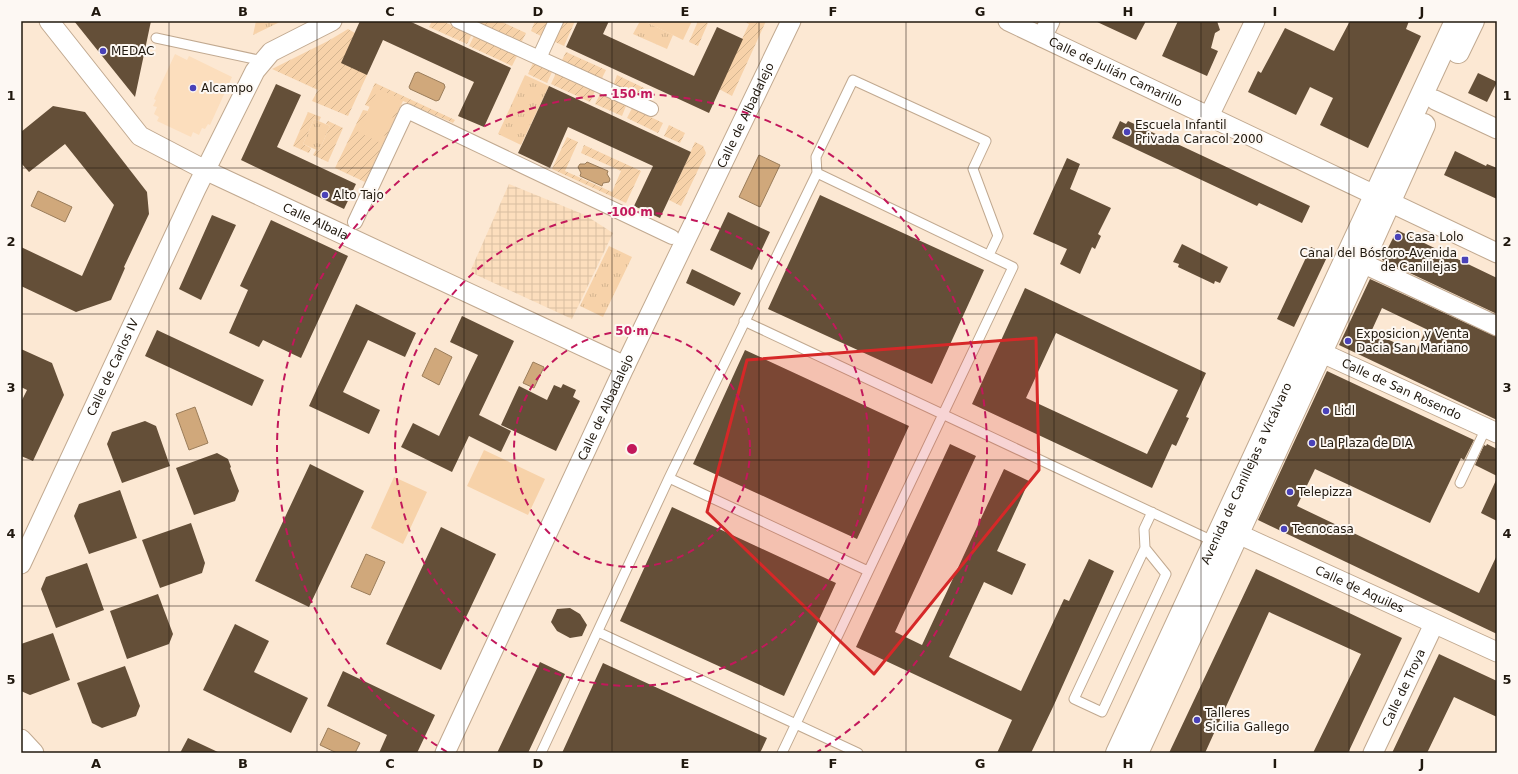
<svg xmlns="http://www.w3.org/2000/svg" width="1518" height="774" viewBox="0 0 1518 774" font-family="'DejaVu Sans',sans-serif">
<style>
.built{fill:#fcdebd}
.industrial{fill:url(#industrial-grid)}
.grass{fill:url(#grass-tufts)}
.garden{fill:url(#garden-furrows)}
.pitch{fill:#f7d2a9}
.water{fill:#d0a87b;stroke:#9b7d5a}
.building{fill:#644f38;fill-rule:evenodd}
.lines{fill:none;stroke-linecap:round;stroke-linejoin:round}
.service-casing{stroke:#c1a990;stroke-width:11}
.pedestrian-casing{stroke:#c1a990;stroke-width:16}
.minor-casing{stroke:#c1a990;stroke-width:21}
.primary-casing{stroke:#c1a990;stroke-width:24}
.service{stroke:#fff;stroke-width:9}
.pedestrian{stroke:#fff;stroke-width:14}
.minor{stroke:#fff;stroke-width:19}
.primary{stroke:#fff;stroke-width:22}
.marked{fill:#d62828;fill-opacity:0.2;stroke:#d62828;stroke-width:3;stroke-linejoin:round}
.grid{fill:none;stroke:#20180e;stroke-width:1;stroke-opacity:0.55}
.ring{fill:none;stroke:#c2185b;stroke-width:2;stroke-dasharray:7 5}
.poi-dot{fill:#4a42b8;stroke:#fdf8f3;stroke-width:1.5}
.labels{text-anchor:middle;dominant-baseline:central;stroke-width:4;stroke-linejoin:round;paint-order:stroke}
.poi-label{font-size:12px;fill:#20180e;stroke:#fdf8f3;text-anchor:start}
.street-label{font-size:12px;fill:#20180e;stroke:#fdf8f3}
.centre{fill:#c2185b;stroke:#fdf8f3;stroke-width:2}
.ring-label{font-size:12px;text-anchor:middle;font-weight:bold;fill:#c2185b;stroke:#fdf8f3;stroke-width:4;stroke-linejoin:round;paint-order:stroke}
.neatline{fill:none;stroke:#20180e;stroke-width:1.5}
.grid-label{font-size:13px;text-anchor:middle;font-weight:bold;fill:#20180e}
</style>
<defs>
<pattern id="industrial-grid" width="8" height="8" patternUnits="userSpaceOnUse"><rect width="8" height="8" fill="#fcdebd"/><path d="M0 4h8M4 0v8" fill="none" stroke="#d8bea1"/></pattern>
<pattern id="grass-tufts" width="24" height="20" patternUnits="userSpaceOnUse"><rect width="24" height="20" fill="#f7d2a9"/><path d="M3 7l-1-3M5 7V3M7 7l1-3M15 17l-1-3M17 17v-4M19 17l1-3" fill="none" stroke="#d3b490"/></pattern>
<pattern id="garden-furrows" width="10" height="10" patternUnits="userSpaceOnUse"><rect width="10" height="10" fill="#f7d2a9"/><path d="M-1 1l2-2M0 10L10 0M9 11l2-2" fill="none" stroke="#d3b490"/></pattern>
</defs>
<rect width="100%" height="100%" fill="#fce8d3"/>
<path class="built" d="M175,54L187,60L189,56L232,77L210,125L208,124L205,129L202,128L199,135L193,132L191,137L157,121L159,117L154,114L157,107L153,106L156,100L154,99Z"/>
<path class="industrial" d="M509,184L585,215L613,233L572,319L470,272Z"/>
<path class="grass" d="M256,21H282L253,35Z
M640,21H644L673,35L667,49L633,34Z
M525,75L549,86L521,145L498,134Z
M314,119L330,126L319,151L303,144Z
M609,246L632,257L603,317L580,306Z"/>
<path class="garden" d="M432,21H442L472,34L467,44L429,27Z
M482,21H500L526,33L521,43L481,24Z
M535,21H548L541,36L531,31Z
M562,21H575L564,46L553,41Z
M698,21L708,23L698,46L689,42Z
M743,21H766L732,96L719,89L749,24Z
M348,29L355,33L367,75L348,116L312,101L318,90L272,69L328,41Z
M474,36L517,56L512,66L469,46Z
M566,52L606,70L601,80L561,62Z
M533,63L552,72L547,83L528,74Z
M556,73L595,91L590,102L551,84Z
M617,75L644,88L640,98L613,86Z
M375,83L455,120L453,123L403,101L365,182L335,168L363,110L368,111L358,132L378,89L370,107L365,105Z
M600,94L626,106L622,116L595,104Z
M632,108L663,123L658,133L627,118Z
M308,112L321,117L319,121L314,119L303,144L311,148L309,153L293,146Z
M328,121L343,128L328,162L313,155L316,150L319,151L330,126L326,124Z
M669,125L685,133L680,143L664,136Z
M567,137L578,142L565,171L612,192L621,171L581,153L584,145L641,171L626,203L552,169Z
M695,142L703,146L706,153L681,206L669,200Z"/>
<path class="pitch" d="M644,21H692L683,40Z
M378,89L401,99L381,143L358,132Z
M484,450L545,479L528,515L467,486Z
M394,477L427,492L403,544L371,528Z"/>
<path class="water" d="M418,72L444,84L445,87L439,100L436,101L410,89L409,87L415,73Z
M759,155L780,165L760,207L739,197Z
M587,162L608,171L607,174L610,179L609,182L603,183L602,186L580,176L581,173L578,167L580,164H585Z
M38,191L72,207L65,222L31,206Z
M435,348L452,357L439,385L422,376Z
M533,362L544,367L534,388L523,383Z
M195,407L208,443L189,450L176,414Z
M366,554L385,562L370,595L351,587Z
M328,728L360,743L355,753H337L320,745Z"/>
<path class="building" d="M74,21H151L135,97Z
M360,21H409L511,68L484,127L458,116L474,82L383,40L367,75L341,63Z
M578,21H609L603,34L694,76L717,27L743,39L709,113L566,47Z
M1095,21H1146L1136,40Z
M1178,21H1217L1220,30L1215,33L1211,48L1218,51L1207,76L1162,56Z
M1350,21H1409L1406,29L1421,36L1368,148L1320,125L1333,98L1310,87L1296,115L1248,92L1258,71L1261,73L1285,28L1334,51Z
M1478,73L1497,82L1487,102L1468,93Z
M276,84L301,95L277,147L356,184L344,209L241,160Z
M549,86L691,152L660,218L634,206L653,166L568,127L550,168L518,153Z
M53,106L85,112L147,192L149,214L124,267L125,268L111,300L76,312L21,286V247L82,276L114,205L65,144L29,172L21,163V132Z
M1120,121L1126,124L1128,121L1310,206L1302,223L1259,203L1257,206L1112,138Z
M1455,151L1486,166L1487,164L1497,168V199L1444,175Z
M1067,158L1080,164L1070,189L1111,208L1098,234L1101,236L1095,249L1092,247L1080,274L1060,264L1067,249L1033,234Z
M820,195L984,270L932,384L768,309Z
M728,212L770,232L752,270L710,250Z
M212,215L236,225L201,300L179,289Z
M271,220L348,256L301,358L263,340L259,347L229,333L248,290L240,286Z
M1397,230L1497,278V314L1382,260Z
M1182,244L1228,267L1220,283L1215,281L1214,284L1178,267L1179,264L1173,262Z
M1311,247L1328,255L1294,327L1277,319Z
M692,269L741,293L734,306L686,283Z
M1370,279L1497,337V420L1339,345ZM1382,308L1426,329L1416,352L1371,332Z
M1025,288L1206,373L1186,417L1189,418L1176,446L1172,444L1152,488L972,404ZM1056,333L1178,390L1147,454L1026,398Z
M356,304L416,333L405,357L368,340L343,392L380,410L369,434L309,406Z
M462,316L514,341L479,415L511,431L501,452L469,436L452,472L401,447L413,423L439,436L478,355L450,342Z
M157,330L264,380L252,406L145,356Z
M21,349L52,363L64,395L33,461L21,456V402L27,390L21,387Z
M745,350L909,426L857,539L693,464Z
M1327,371L1474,440L1464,460L1461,458L1430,523L1315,469L1297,506L1479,593L1497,555V634L1258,520Z
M563,384L576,390L573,397L580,401L556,451L501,425L519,386L547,400L554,385L561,388Z
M145,421L156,426L170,466L122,483L107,444L112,432Z
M950,444L976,456L895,632L922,645L1004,469L1029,481L997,551L1026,564L1012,595L984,582L949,657L1021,691L1064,599L1069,601L1089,559L1114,571L1053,707L1031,753H997L1012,720L856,647Z
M1487,444L1497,449V476L1475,465L1484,445L1486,446Z
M217,453L228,459L231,467L230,468L239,491L235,501L194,515L176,468Z
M310,464L364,491L309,607L255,581Z
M1497,478V521L1481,513Z
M120,490L137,538L89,554L74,516L79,504Z
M672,507L836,583L784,696L620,621Z
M191,523L205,563L202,573L160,588L142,540Z
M441,527L496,554L441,670L386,644Z
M87,563L104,610L56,628L41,589L46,577Z
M1256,569L1402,638L1348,753H1313L1361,654L1269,612L1205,753H1169Z
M158,594L173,634L169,644L127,659L110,611Z
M570,608L580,614L587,625L582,636L570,638L557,631L551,622L557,609Z
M235,624L269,641L254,672L308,698L291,733L203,690Z
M53,633L70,680L30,695L21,691V644Z
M1439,654L1497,681V717L1454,697L1427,753H1392Z
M540,662L565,674L528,753H497Z
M603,663L767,738L760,753H562Z
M125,666L140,706L136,716L102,728L92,723L77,683Z
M343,671L435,715L417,753H379L387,735L327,706Z
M188,738L220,753H180Z"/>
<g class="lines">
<g class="service-casing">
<path id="service" d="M156,38L263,61
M817,173L816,157L853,80L986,141L973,169L998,236L989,255
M744,321L1215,542
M669,478L868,571
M1460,483L1486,428
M1145,548L1166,574L1102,712L1074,699L1145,548L1144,529L1152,512
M598,632L858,753
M541,753L669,478L817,173L1013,267L782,753"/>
</g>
<g class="pedestrian-casing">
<path id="pedestrian" d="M458,21L651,109
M539,58L556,21
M355,222L407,111L672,237"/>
</g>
<g class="minor-casing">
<g id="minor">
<path id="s1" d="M49,21L140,136L207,171L625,366"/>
<path id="s2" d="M1008,21L1497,253"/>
<path d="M1042,37L1050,21"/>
<path d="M1435,100L1497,129"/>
<path d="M1209,116L1255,21"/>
<path d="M1362,263L1497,326"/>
<path id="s3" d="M1307,346L1497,433"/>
<path id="s4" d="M1225,528L1497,652"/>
<path id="s5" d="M21,564L196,189L255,71L271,52L332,21"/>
<path d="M21,739L34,753"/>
<path id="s6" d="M445,753L625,366L791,21"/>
<path id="s7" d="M1373,753L1434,624"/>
</g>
</g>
<g class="primary-casing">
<g id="primary">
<path d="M1458,52L1473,21"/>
<path id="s8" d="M1117,753L1456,21"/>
<path d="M1137,753L1362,263L1424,125"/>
</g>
</g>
<use href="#service" class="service"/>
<use href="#pedestrian" class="pedestrian"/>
<use href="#minor" class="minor"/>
<use href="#primary" class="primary"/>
</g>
<path class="marked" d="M1036,338L1039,470L874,674L707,512L747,360Z"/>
<path class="grid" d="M169,21V753M317,21V753M464,21V753M612,21V753M759,21V753M906,21V753M1054,21V753M1201,21V753M1349,21V753M21,168H1497M21,314H1497M21,460H1497M21,606H1497"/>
<g class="ring">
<circle cx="632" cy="449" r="118"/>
<circle cx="632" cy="449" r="237"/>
<path d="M447 752A355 355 0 1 1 817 752"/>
</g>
<g class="poi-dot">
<circle cx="103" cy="51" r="4"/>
<circle cx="193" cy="88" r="4"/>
<circle cx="1127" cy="132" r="4"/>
<circle cx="325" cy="195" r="4"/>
<circle cx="1398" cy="237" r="4"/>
<rect x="1461" y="256" width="8" height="8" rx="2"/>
<circle cx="1348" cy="341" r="4"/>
<circle cx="1326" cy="411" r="4"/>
<circle cx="1312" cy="443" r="4"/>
<circle cx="1290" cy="492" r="4"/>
<circle cx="1284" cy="529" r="4"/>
<circle cx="1197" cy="720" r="4"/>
</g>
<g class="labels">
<g class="poi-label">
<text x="111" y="51">MEDAC</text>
<text x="201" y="88">Alcampo</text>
<text x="1135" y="125">Escuela Infantil<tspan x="1135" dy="14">Privada Caracol 2000</tspan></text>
<text x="333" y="195">Alto Tajo</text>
<text x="1406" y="237">Casa Lolo</text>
<text x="1457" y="253" text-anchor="end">Canal del Bósforo-Avenida<tspan x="1457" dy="14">de Canillejas</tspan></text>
<text x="1356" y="334">Exposicion y Venta<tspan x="1356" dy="14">Dacia San Mariano</tspan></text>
<text x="1334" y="411">Lidl</text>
<text x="1320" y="443">La Plaza de DIA</text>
<text x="1298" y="492">Telepizza</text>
<text x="1292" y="529">Tecnocasa</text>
<text x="1205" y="713">Talleres<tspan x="1205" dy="14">Sicilia Gallego</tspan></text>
</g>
<g class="street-label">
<text stroke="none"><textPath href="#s2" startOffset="119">Calle de Julián Camarillo</textPath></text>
<text stroke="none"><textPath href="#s6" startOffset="705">Calle de Albadalejo</textPath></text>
<text stroke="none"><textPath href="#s1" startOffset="342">Calle Albala</textPath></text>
<text stroke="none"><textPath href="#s5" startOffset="217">Calle de Carlos IV</textPath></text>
<text stroke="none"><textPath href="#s3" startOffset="104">Calle de San Rosendo</textPath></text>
<text stroke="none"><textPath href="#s6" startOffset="381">Calle de Albadalejo</textPath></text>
<text stroke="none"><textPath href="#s8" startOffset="308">Avenida de Canillejas a Vicálvaro</textPath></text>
<text stroke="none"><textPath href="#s4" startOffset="148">Calle de Aquiles</textPath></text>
<text stroke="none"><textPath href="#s7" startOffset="72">Calle de Troya</textPath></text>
</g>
</g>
<circle cx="632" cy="449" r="6" class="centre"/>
<g class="ring-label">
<text x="632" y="98">150 m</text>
<text x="632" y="216">100 m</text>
<text x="632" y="335">50 m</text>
</g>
<rect width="1518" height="774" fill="none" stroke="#fdf8f3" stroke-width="44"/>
<rect x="22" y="22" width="1474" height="730" class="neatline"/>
<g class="grid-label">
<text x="96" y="16">A</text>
<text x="243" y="16">B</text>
<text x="390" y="16">C</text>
<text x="538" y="16">D</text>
<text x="685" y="16">E</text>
<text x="833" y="16">F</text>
<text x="980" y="16">G</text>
<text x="1128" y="16">H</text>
<text x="1275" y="16">I</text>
<text x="1422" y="16">J</text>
<text x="11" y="100">1</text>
<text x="1507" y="100">1</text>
<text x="11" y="246">2</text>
<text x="1507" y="246">2</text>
<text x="11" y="392">3</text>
<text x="1507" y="392">3</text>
<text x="11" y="538">4</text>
<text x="1507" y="538">4</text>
<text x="11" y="684">5</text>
<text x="1507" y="684">5</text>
<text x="96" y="768">A</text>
<text x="243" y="768">B</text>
<text x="390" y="768">C</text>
<text x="538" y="768">D</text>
<text x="685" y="768">E</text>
<text x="833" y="768">F</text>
<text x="980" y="768">G</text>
<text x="1128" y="768">H</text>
<text x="1275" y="768">I</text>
<text x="1422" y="768">J</text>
</g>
</svg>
